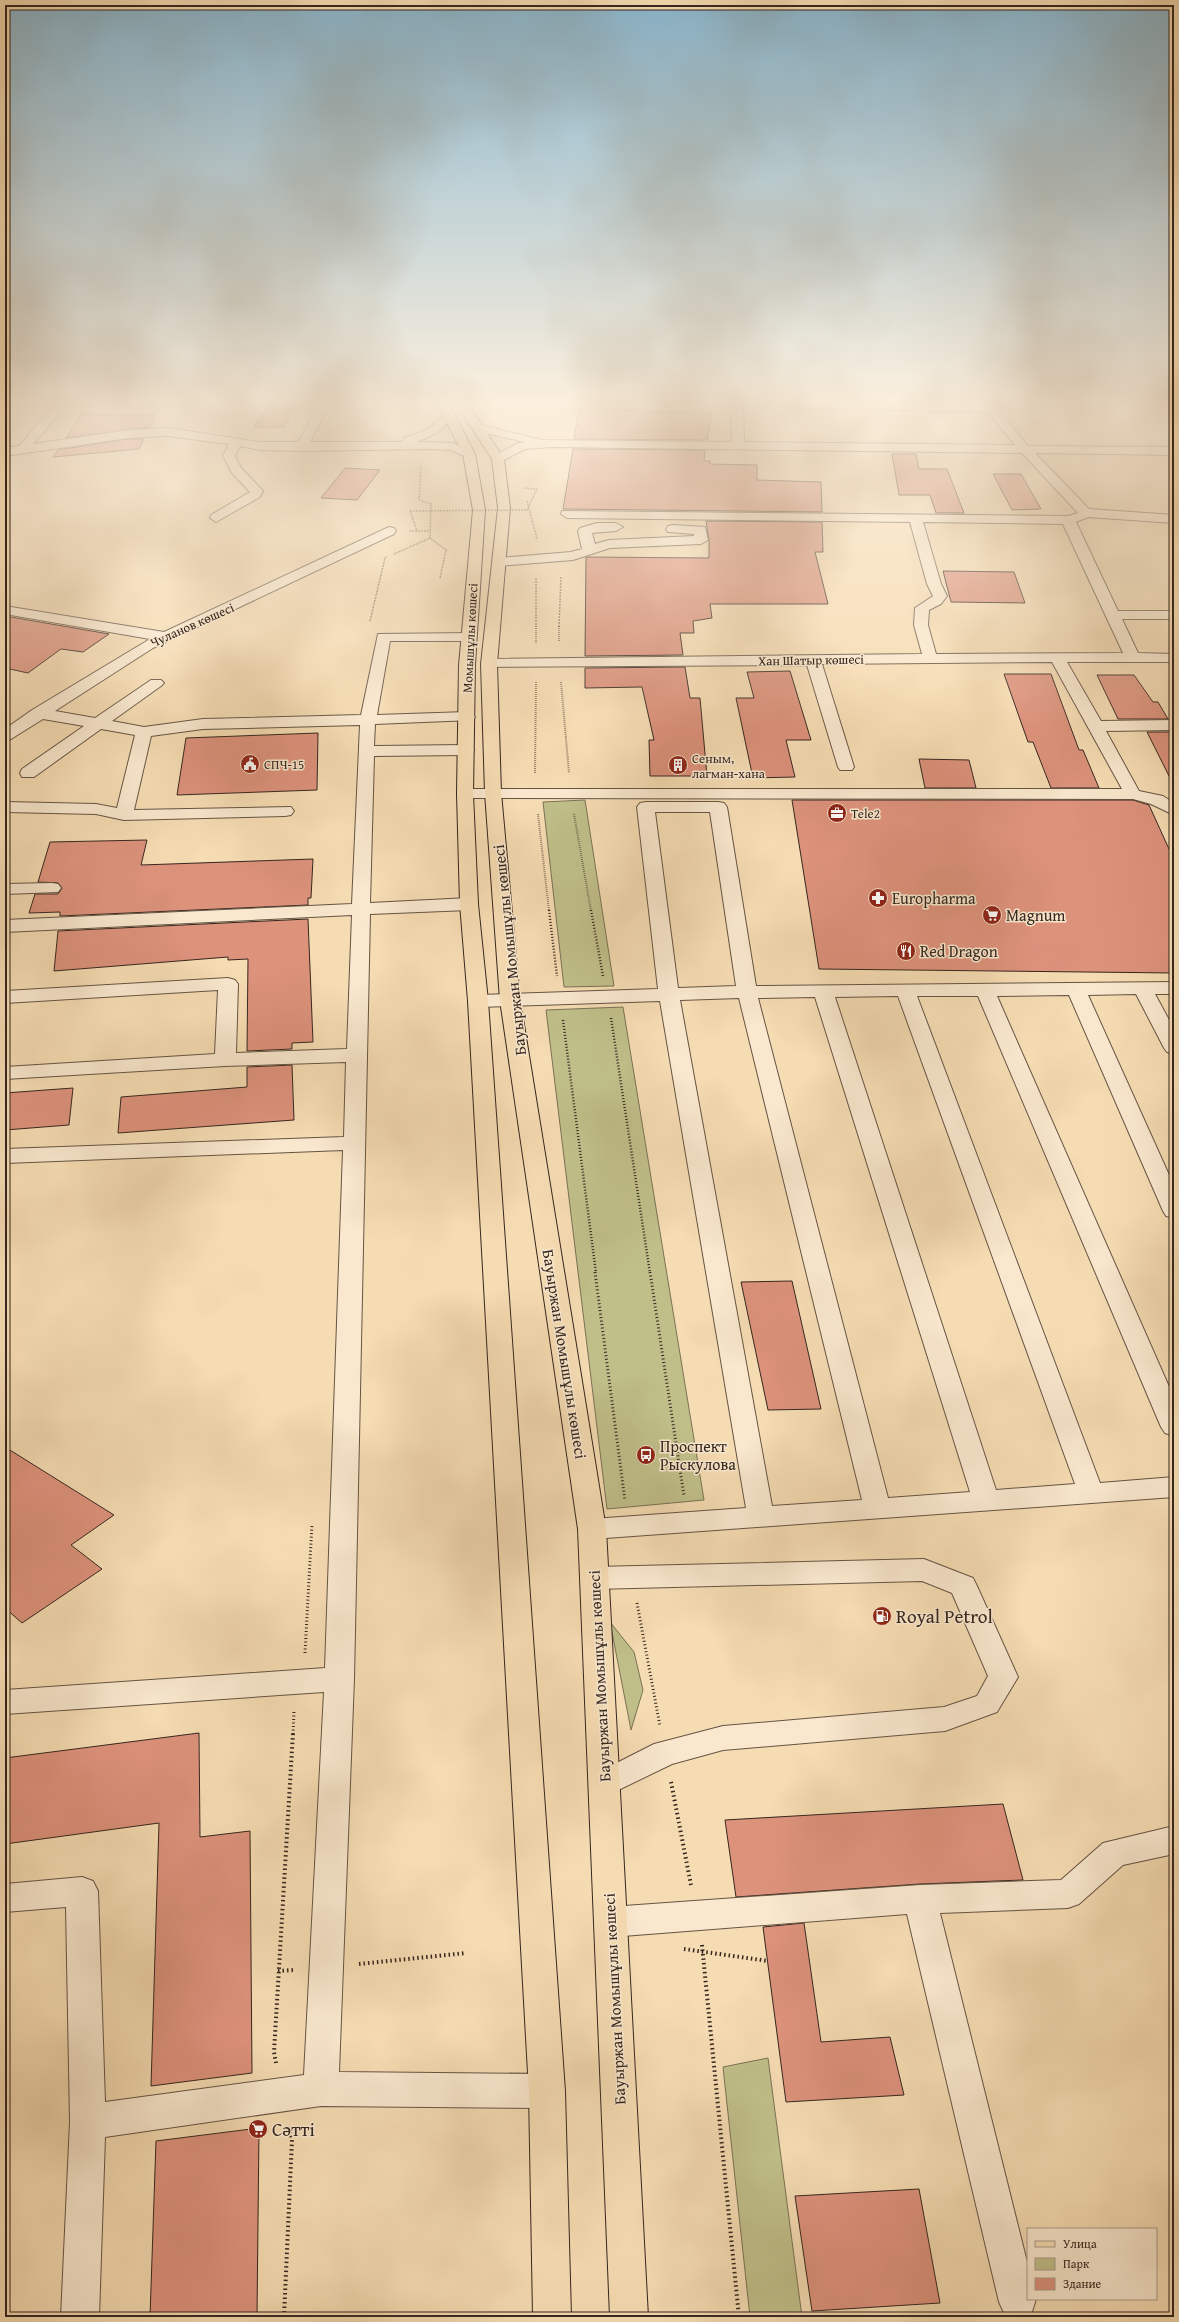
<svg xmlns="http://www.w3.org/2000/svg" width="1179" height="2322" viewBox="0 0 1179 2322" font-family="'Gentium Book Plus',serif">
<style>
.green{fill:#c0bf8a;stroke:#7a7254}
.building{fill:#dd927c;stroke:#35261f}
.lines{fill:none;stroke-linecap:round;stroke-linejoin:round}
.minor-casing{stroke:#655444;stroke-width:2}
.major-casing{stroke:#35261f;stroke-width:2}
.path-far4{stroke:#35261f;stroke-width:1.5;stroke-dasharray:0.5 1;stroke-linecap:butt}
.path-far3{stroke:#35261f;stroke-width:2;stroke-dasharray:0.5 1.5;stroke-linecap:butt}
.path-far2{stroke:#35261f;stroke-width:2.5;stroke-dasharray:1 2;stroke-linecap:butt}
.path-far1{stroke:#35261f;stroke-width:3;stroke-dasharray:1 2.5;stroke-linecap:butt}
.path{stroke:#35261f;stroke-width:4;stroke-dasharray:1.5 3;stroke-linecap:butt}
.minor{fill:#f9e8ce;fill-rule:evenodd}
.major{fill:#f6dcb3;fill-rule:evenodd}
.path-bridge{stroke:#35261f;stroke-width:1.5;stroke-dasharray:0.5 1;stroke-linecap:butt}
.labels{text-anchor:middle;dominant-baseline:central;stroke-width:3;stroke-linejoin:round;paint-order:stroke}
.far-street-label{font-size:13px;fill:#35261f;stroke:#f9e8ce}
.far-poi-label{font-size:13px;fill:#35261f;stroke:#f9e8ce;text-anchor:start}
.poi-label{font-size:16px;fill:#35261f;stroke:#f9e8ce;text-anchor:start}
.street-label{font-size:16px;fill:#35261f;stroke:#f9e8ce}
.near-poi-label{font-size:19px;fill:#35261f;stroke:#f9e8ce;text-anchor:start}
</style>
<rect width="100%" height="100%" fill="#f6dcb3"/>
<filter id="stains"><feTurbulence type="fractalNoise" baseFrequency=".005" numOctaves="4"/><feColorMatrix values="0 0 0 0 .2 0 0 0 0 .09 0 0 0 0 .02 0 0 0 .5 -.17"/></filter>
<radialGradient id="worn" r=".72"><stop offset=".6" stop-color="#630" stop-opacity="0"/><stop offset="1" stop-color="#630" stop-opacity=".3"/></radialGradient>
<path class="green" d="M585,800L614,986L564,987L543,802Z
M623,1007L704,1500L607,1509L546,1010Z
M610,1622L634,1652L643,1690L631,1730Z
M768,2058L802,2317H750L723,2067Z"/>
<path class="building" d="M269,404H295L284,427H254Z
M579,409L676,412H712L707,440L574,439Z
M81,414L156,415L150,427L66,438Z
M128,439H144L139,449L53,457L58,450Z
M573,449L705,450L704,461H710V464L757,465V480L821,482L822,512L563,509Z
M892,454H916L919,469H947L964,513H936L930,495H899Z
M345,468L380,470L357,500L321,498Z
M993,474H1021L1041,509L1012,510Z
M706,521L822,522L823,552H815L828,604H710L712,618L693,621L694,633H680L683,655L585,656L586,557L709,558V540Z
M943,571L1014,572L1025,603L951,602Z
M5,616L109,634L83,652L61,649L28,673L5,668Z
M685,667L690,698H700L707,776H650L649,740H654L642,687L585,688V668Z
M790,671L811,740H786L795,777L753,778L736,698H754L747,672Z
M1004,674H1051L1079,750H1083L1099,788H1051L1033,742H1028Z
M1097,675H1134L1153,702H1158L1168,719H1118Z
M1147,732H1174V786Z
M318,733L317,790L177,795L186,738Z
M919,759L969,760L976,788H925Z
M792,800H1133L1149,805L1174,860V973L819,969Z
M147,840L141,865L313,859L311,898H308V905L60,916V912L29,913L35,894H58L62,888L58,883L38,882L50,842Z
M308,919L313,1042L292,1043V1049L247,1051L248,959L228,960V957L54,971L58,931Z
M292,1065L294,1120L118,1133L121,1097L247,1087V1067Z
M73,1088L69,1125L5,1130V1093Z
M792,1281L821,1409L768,1410L741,1282Z
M5,1447L114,1515L71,1545L102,1569L22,1623L5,1608Z
M199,1733L200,1837L250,1831L252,2073L151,2086L159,1823L5,1844V1758Z
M1003,1804L1023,1880L920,1884L736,1897L725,1820Z
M804,1923L821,2042L890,2037L904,2095L786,2102L763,1927Z
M259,2128L257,2317H150L156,2141Z
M919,2189L940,2303L812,2311L795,2196Z"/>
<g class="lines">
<g class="minor-casing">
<path id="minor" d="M56,404H68L33,444L128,430L168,428L260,442H299L318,404H330L310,442H402L404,438L429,429L445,414L449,413L455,416L437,433L417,442L453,443L475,454L469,458L451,450L432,449L302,451L260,450L240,446L235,456L241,468L263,491L260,497L216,522L210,518L211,515L250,492L232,473L223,456L229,444L168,436L128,438L5,456V448L19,446Z
M731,404H743L744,442L1015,445L988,412L784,407L778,404H993L1028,446L1174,447V455L1035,453L1089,509L1174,515V523L1088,517L1076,522L1118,611H1174V619H1122L1138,653L1174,654V662H1067L1101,721L1174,720V730L1106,731L1139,791L1163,796L1174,803V815L1151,804L1133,799L459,798L457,794L459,790L465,789H1122L1052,662L822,664L854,767L852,770H840L838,767L807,665L484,667L481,664L484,661L489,659L922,654L914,625L915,608L933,596L927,584L910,522L567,518L561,514L562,511L1068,516L1078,513L1022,453L551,447L525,449L498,463L492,459L494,456L518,443L525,442L476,431L474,429L480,425L542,440L732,442ZM923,522L1063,524L1123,653L936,654L928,625L929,610L941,604L947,596L941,584Z
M597,523H616L623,527L616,531L592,533L595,544L609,540L694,536V534L668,532L666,529L668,526L673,525L705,527L708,540L701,544L610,548L573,560L499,566L492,562L499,558L571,552L582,549L578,531L580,528Z
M389,527L394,528L396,531L394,534L153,648L55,711L95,718L151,680H161L164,683L161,686L112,721L144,727L203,719L361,715L378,634L469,633L476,637L469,641H390L377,715L467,712L473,714L475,717L473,720L375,724L374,746L466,745L472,747L474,750L472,753L466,755L374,756L370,903L469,898L476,900L478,904L476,908L469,910L370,914L354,1679L339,2072L547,2074L559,2079L565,2091L559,2103L547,2108L321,2106L105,2137L99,2317H61L70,2122L66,1907L5,1912V1884L82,1877L93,1881L98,1891L105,2102L304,2075L324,1692L5,1714V1690L325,1668L343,1150L5,1163V1149L344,1137L346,1062L225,1066L5,1079V1067L215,1054L218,990L5,1003V991L228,978L235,980L238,984L236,1053L347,1049L352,915L5,932V920L352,904L360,725L203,729L151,736L134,810L291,807L294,811L291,815L285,816L124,820L96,814L5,812V802L96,804L117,808L135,735L101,729L34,777H22L20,773L22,769L84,726L43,719L11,739L5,741V729L32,710L150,639L5,614V606L164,632Z
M646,802H718L724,803L727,807L756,986L1174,982V994H1155L1174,1029V1054L1167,1052L1164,1048L1136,994L1088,995L1174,1186V1218L1166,1216L1163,1211L1069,995L997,996L1174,1398V1436L1165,1433L1161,1427L978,996H917L1100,1483L1174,1477V1497L592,1539L582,1536L578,1529L582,1522L592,1519L746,1508L660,1001L478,1007L471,1005L468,1001L471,997L478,995L658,989L637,807L640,803ZM655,812H710L736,986L678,988ZM898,996L1075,1484L996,1490L835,997ZM815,997L970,1492L888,1498L758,998ZM739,998L862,1500L772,1506L680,1000Z
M52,883L58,884L61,888L58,892L5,894V884Z
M924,1559L973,1578L977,1586L1018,1677L997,1712L945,1731L723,1750L672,1764L604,1797L593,1793L589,1784L593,1775L654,1744L723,1726L944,1707L977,1696L988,1676L952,1593L922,1581L594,1589L584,1586L580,1578L584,1570L594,1567Z
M1174,1826V1854L1123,1865L1079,1904L1068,1908L940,1913L1028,2266V2299H1036L1031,2315H1005L999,2302L907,1914L610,1937L598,1932L594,1922L598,1912L610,1907L920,1885L1061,1880L1103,1843Z"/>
</g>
<g class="major-casing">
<path id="major" d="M437,404H449L475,454L485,510L475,665L473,794L478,904L488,1001L565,2091L571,2317H533L529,2091L468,1001L460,904L457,794L459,665L473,510L463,454Z
M456,404H468L504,459L510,508L497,664L501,793L520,1000L606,1529L648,2317H610L578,1529L500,1000L485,793L481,664L498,508L492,459Z"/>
</g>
<path class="path-far4" d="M411,404L420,415
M495,404L501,413
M421,466L419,500L431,504L430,538L446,550L440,578
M524,488L537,489
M527,501L537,539
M410,511L417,531
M409,531H430
M394,554L430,538
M536,578V627
M370,621L385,558L387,557
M559,627L561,576"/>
<path class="path-far3" d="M536,626V643
M559,641V626
M561,682L569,773
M535,773L536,682
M538,814L549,911
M574,814L591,911"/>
<path class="path-far2" d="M549,910L557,976
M591,910L603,976
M611,1018L650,1273
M563,1020L596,1273"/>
<path class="path-far1" d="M595,1272L625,1501
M650,1272L684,1496
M637,1603L660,1726
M305,1653L312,1524
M293,1734L294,1711"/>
<path class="path" d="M671,1782L691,1885
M702,1945L739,2317
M684,1949L768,1961
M359,1964L466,1953
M278,1971L294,1970
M276,2063L274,2052L293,1733
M284,2317L292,2140L289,2127"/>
<use href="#minor" class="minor"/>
<use href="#major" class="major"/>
<path class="path-bridge" d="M410,511L527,510L537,489"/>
</g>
<linearGradient id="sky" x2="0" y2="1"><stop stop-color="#8ab7cf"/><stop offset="0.55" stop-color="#fbefdd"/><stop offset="1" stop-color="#fbefdd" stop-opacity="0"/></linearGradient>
<rect width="1179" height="729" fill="url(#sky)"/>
<defs>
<g id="civic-disc" transform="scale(1)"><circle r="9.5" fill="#8f2418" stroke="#f9e8ce"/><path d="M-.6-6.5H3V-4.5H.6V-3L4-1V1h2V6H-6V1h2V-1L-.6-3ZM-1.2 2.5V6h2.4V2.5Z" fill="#fff"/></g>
<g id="building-disc" transform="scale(1)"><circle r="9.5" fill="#8f2418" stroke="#f9e8ce"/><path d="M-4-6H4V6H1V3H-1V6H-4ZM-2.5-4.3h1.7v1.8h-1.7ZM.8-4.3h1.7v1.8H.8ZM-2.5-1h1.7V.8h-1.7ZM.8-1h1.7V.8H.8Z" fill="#fff"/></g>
<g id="office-disc" transform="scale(1)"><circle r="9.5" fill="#8f2418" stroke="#f9e8ce"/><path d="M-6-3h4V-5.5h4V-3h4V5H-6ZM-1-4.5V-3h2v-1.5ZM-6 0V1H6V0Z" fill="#fff"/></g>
<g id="pharmacy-disc" transform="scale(1)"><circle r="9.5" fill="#8f2418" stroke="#f9e8ce"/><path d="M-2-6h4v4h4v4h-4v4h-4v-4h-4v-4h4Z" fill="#fff"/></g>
<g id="supermarket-disc" transform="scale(1)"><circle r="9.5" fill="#8f2418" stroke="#f9e8ce"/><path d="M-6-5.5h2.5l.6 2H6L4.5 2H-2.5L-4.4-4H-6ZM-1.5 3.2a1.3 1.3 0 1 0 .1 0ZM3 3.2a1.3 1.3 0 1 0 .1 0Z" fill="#fff"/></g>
<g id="restaurant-disc" transform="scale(1)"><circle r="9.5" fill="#8f2418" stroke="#f9e8ce"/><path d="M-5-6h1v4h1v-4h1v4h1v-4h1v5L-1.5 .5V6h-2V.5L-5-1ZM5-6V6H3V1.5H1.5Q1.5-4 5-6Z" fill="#fff"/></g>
<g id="bus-disc" transform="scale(1)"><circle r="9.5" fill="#8f2418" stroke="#f9e8ce"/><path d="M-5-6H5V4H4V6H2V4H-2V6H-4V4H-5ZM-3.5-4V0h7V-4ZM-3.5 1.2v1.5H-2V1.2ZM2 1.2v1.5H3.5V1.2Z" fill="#fff"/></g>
<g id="fuel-disc" transform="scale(1)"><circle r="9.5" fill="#8f2418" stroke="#f9e8ce"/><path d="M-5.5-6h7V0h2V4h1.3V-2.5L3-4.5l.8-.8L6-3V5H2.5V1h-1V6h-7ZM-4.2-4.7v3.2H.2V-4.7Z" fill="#fff"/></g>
</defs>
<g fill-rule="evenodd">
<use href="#civic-disc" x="250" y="764"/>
<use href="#building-disc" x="678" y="765"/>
<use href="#office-disc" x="837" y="813"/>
<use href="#pharmacy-disc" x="878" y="898"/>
<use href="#supermarket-disc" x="992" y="915"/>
<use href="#restaurant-disc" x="906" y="951"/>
<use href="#bus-disc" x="646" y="1455"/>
<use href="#fuel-disc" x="882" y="1616"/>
<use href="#supermarket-disc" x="258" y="2129"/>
</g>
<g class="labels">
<g class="far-street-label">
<text transform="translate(192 625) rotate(-24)">Чуланов көшесі</text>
<text transform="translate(470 638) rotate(-87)">Момышұлы көшесі</text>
<text transform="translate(811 660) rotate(-1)">Хан Шатыр көшесі</text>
</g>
<g class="far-poi-label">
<text x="692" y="758">Сеным,<tspan x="692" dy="15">лагман-хана</tspan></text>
<text x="264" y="764">СПЧ-15</text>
<text x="851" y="813">Tele2</text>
</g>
<g class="poi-label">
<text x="892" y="898">Europharma</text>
<text x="1006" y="915">Magnum</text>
<text x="920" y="951">Red Dragon</text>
<text x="660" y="1446">Проспект<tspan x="660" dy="18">Рыскулова</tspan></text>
</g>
<g class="street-label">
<text transform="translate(509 950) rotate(-96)">Бауыржан Момышұлы көшесі</text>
<text transform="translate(565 1354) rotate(81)">Бауыржан Момышұлы көшесі</text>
<text transform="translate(599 1676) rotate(-93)">Бауыржан Момышұлы көшесі</text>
<text transform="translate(614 1999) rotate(-93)">Бауыржан Момышұлы көшесі</text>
</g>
<g class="near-poi-label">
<text x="896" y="1616">Royal Petrol</text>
<text x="272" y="2129">Сәтті</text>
</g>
</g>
<rect width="1179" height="2322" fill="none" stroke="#f6dcb3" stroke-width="20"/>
<rect x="6" y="6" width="1167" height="2310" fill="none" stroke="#35261f" stroke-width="2"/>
<rect x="10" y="10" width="1159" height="2302" fill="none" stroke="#35261f"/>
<rect x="1027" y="2228" width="130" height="72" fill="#f9e8ce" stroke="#ab9a88"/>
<rect x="1035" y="2241" width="20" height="6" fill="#f6dcb3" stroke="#ab9a88"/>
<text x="1063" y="2248" font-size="12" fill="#35261f">Улица</text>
<rect x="1035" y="2258" width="20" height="12" fill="#c0bf8a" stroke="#ab9a88"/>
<text x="1063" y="2268" font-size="12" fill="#35261f">Парк</text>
<rect x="1035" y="2278" width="20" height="12" fill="#dd927c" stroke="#ab9a88"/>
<text x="1063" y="2288" font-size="12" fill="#35261f">Здание</text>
<rect width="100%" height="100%" filter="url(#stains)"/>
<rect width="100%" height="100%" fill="url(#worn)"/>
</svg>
